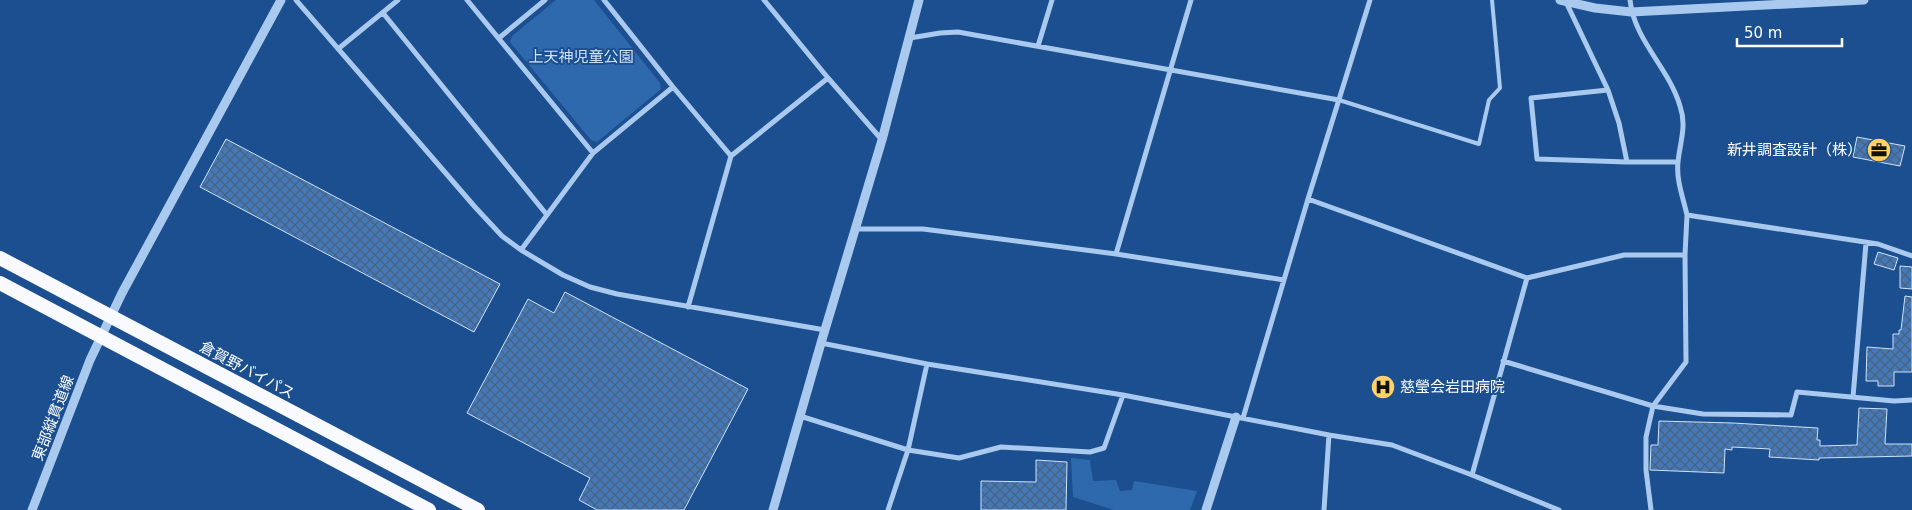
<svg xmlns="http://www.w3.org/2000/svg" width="1912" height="510" viewBox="0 0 1912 510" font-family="'DejaVu Sans','Noto Sans JP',sans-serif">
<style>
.park{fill:#2e69ad}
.building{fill:url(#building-cross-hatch);stroke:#cfe3fa}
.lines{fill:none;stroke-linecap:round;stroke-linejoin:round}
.service{stroke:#a9c9ee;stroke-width:4}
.minor{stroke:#a9c9ee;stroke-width:5}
.tertiary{stroke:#a9c9ee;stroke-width:9}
.trunk{stroke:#f8faff;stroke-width:14}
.labels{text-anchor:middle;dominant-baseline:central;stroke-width:4;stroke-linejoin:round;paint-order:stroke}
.park-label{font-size:15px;fill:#cfe3fa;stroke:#1b4f8f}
.poi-label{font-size:15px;fill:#fff;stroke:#1b4f8f;text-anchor:end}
.street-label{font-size:15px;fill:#fff;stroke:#1b4f8f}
</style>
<defs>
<pattern id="building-cross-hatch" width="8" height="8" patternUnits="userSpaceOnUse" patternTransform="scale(1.25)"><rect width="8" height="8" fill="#4478b7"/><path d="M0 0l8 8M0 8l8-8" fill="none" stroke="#486282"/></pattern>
</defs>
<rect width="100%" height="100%" fill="#1b4f8f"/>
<path class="park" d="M556,0H594L660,83L661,89L597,142L591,140L510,42L512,36Z
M1071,458L1090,460L1093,481L1116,480L1120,491L1132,490L1134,481L1197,491L1190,510H1114L1073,497Z"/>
<path class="building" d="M1857,137L1905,146L1900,166L1853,157Z
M226,139L500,284L474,332L200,187Z
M1878,252L1898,258L1894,270L1874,264Z
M1900,266L1912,267V289L1900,288Z
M565,292L748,389L684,510H597L579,500L590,478L467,413L528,299L554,313Z
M1905,296L1912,297V372H1894V386H1878V381H1866L1867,347L1893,349V334H1899V330H1901Z
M1859,408L1887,409L1885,444H1912V456L1819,458V460L1769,457L1770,449L1732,447V450L1725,449L1724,473L1650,470L1651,445H1658L1659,421L1733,423L1818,428L1817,440H1820V446L1857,445Z
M1036,460L1067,462L1066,510H981V481L1036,482Z"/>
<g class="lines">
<path class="service" d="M1339,100L1479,144L1489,100L1500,88L1492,0"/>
<path class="minor" d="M296,0L475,207L502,236L521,250L563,275L590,287L617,294L825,330
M467,0L593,153
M604,0L673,87L731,156
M764,0L828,78L882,140
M1630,0C1634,40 1669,68 1680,106C1687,126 1680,142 1678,162C1676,180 1683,197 1687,215L1878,244L1912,256
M1566,2L1608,90L1619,123L1627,162H1678
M383,13L547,215
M499,38L545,0
M910,38L940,33L958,32L1339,100
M1038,46L1052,0
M338,49L398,0
M1608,90L1531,98L1537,159L1627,162
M1308,199L1527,278L1624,255H1685
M856,229H923L1116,254L1284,280
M521,250L593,153L673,87
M1116,254L1191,0
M688,307L731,156L828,78
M821,343L927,364L1123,395L1329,435L1392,445L1472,475L1559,510
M1503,361L1653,406L1703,414L1791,415L1797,392L1894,401L1912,400
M1853,397L1866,243
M800,416L908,450L959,458L1001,447L1090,452L1104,448L1123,395
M1243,418L1308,199L1370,0
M1472,475L1527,278
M888,510L908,450L927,364
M1324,510L1329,435
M1651,510L1646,470V437L1653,406L1686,362L1685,255L1687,215"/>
<path class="tertiary" d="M1560,0L1595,8L1631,12L1864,0
M32,510L90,360L122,293L281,0
M773,510L821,343L882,140L919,0
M1206,510L1236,417"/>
<path class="trunk" d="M0,258L478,510
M0,283L429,510"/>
</g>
<defs>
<g id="office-disc" transform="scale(1.25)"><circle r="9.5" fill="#ffd166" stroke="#1b4f8f"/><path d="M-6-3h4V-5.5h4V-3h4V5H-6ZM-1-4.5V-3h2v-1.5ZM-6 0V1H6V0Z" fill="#111"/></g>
<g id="hospital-disc" transform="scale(1.25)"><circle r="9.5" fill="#ffd166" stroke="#1b4f8f"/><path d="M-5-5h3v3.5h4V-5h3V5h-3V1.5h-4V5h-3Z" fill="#111"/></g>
</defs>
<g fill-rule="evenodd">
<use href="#office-disc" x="1879" y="150"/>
<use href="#hospital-disc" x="1383" y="387"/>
</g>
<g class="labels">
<g class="park-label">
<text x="581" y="57">上天神児童公園</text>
</g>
<g class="poi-label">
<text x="1862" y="150">新井調査設計（株）</text>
<text x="1400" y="387" text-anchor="start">慈瑩会岩田病院</text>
</g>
<g class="street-label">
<text transform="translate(247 370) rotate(28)">倉賀野バイパス</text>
<text transform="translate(53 418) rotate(-69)">東部縦貫道線</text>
</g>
</g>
<path d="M1737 38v8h105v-8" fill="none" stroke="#ffffff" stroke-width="2.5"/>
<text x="1744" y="38" font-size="15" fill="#ffffff" stroke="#1b4f8f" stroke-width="4" paint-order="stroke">50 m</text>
</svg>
